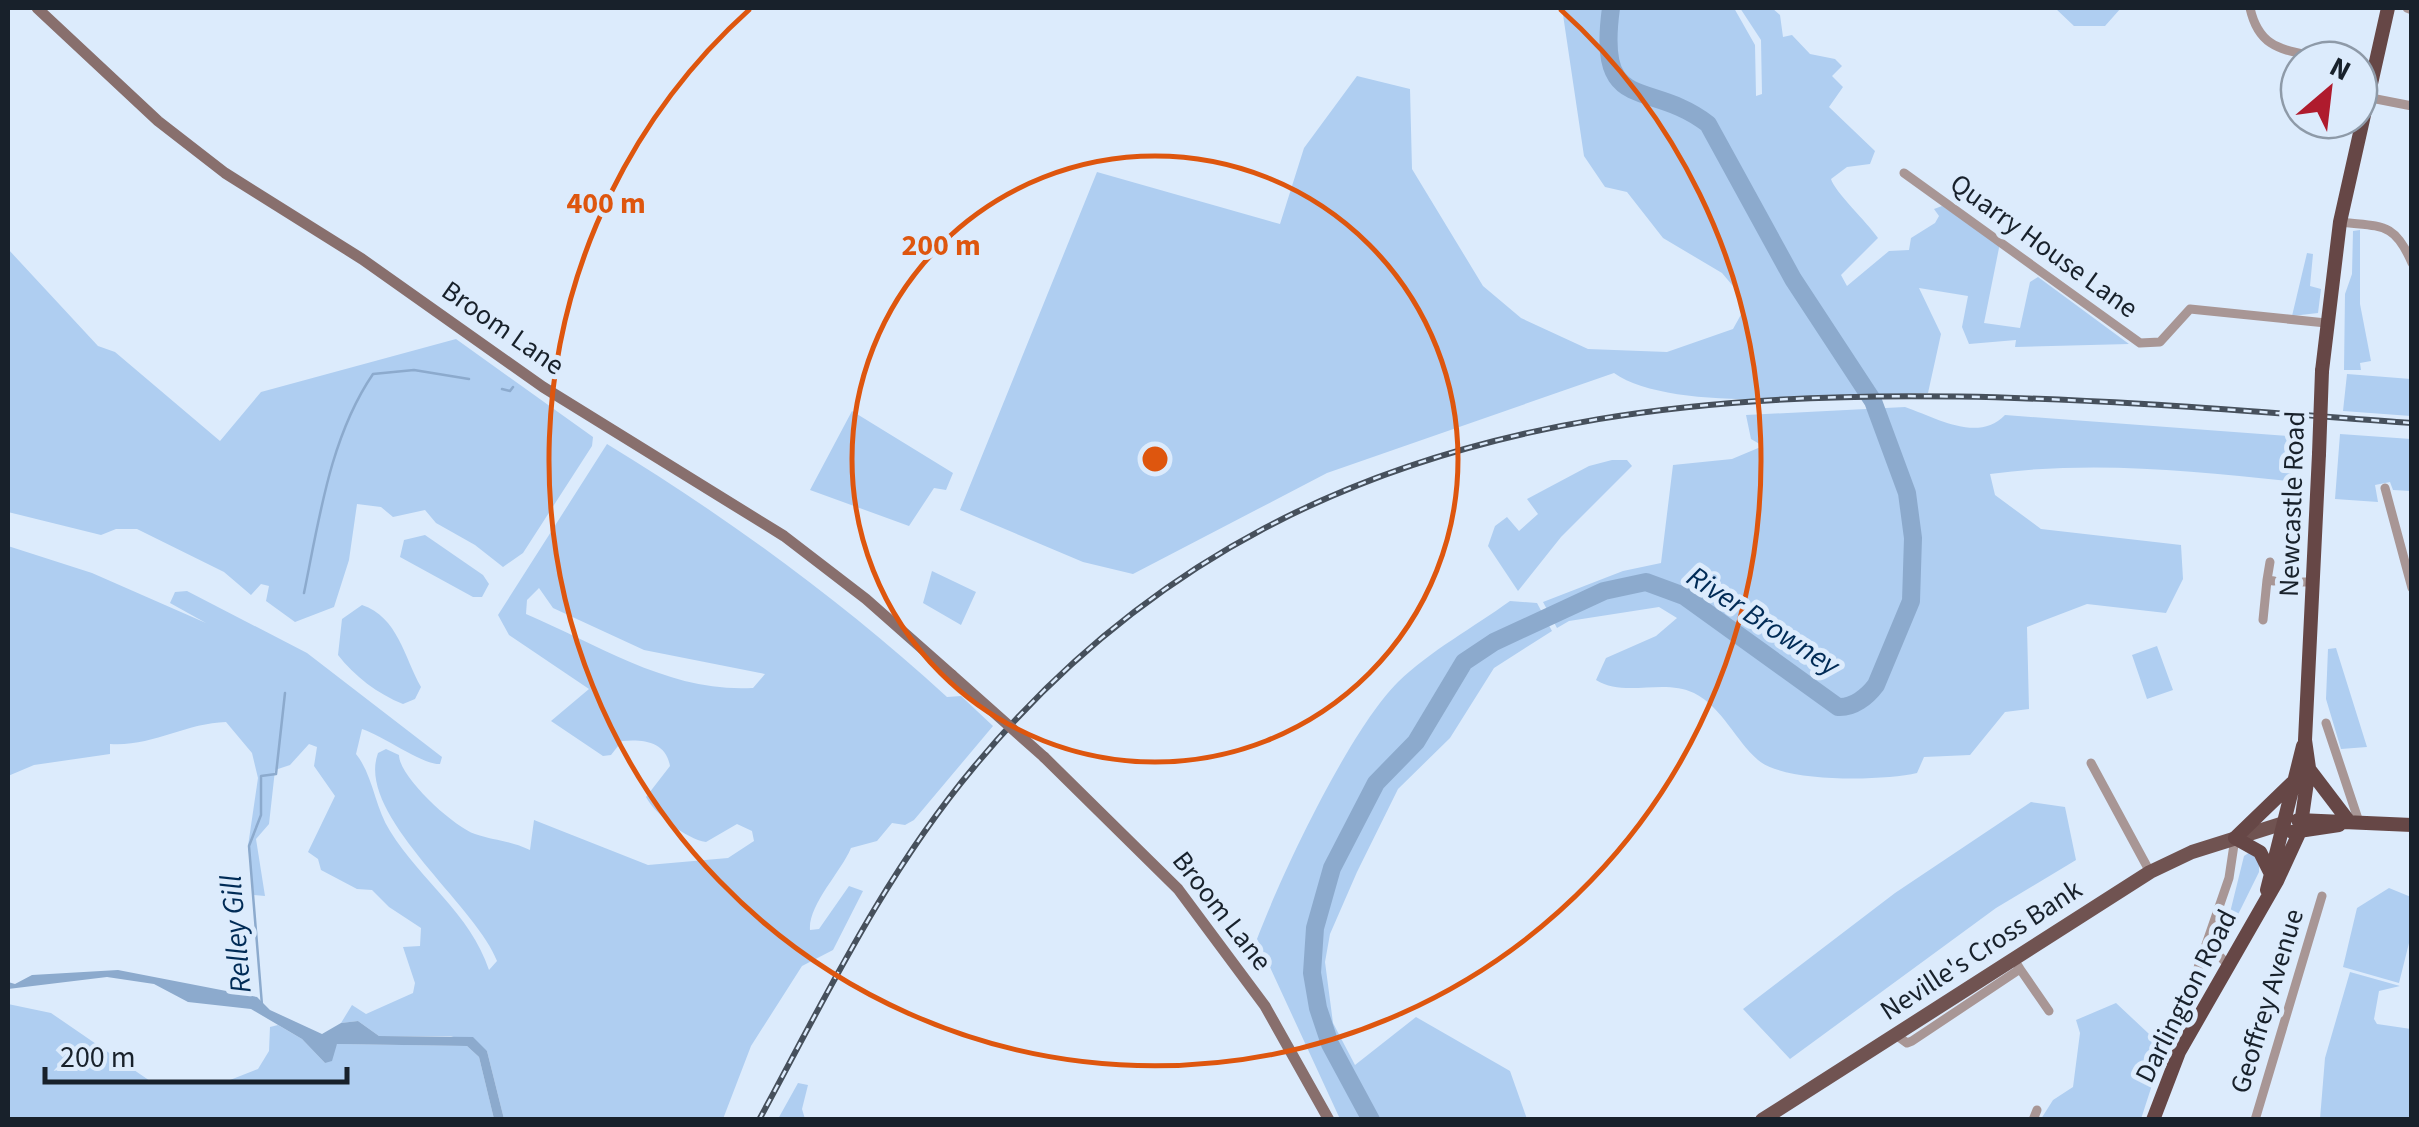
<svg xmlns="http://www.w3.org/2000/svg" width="2419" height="1127" viewBox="0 0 2419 1127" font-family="'Source Sans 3',sans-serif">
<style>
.green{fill:#afcef1;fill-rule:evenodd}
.water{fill:#8caacd}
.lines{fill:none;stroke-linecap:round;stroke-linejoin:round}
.stream{stroke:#8caacd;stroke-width:2.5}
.river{stroke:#8caacd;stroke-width:18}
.minor{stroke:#a89695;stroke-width:9}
.secondary{stroke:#886f6d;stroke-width:11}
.primary{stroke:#705351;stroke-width:14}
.trunk{stroke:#664746;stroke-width:14}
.rail-casing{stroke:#46505c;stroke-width:6}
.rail{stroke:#dcebfc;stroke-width:2.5;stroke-dasharray:8;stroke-linecap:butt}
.secondary-bridge{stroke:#886f6d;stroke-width:11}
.trunk-bridge{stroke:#664746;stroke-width:14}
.ring{fill:none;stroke:#de560e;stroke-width:5}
.labels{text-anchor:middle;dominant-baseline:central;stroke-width:10;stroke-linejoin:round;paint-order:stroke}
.street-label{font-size:28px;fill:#18212b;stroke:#dcebfc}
.water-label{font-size:30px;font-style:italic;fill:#002b56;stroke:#dcebfc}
.centre{fill:#de560e;stroke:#dcebfc;stroke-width:5}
.ring-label{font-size:30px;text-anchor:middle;font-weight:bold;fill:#de560e;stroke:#dcebfc;stroke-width:10;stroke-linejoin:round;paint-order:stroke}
</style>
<rect width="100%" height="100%" fill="#dcebfc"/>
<path class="green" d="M1562,8H1734L1755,45L1756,96L1762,94L1761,40L1740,8H1772L1780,15L1783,37L1792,35L1810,54L1835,59L1842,66L1832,76L1843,87L1829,107L1875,151L1870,164L1847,167L1831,179C1834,191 1868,223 1878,238L1841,275L1847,286L1889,251L1909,250L1911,238L1935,223L1939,216L1934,209L1942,206L2000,243L1984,323L2020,328L2030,282L2038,277L2129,344L2015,347L2016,340L1969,344L1962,327L1968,296L1919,288L1941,334L1928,393C1853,395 1673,415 1614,373L1327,473L1133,574L1083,562L960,510L1097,172L1280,224L1304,148L1357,76L1410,89L1412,169L1483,286L1521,318L1588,349L1667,352L1733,329L1743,311L1738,292L1722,273L1663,238L1627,192L1605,187L1584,156Z
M2055,8H2121L2105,26H2074Z
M2360,230V304L2371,361L2360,363L2361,370H2344L2345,294L2352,274L2353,231Z
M8,249L98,346L115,352L220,441L261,392L456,339L593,437L592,446L523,553L503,567L475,545L436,523L425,510L393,517L381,507L357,504L349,560L334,607L295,622L266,601L269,586L261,584L251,595L224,572L137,529H116L101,535L8,512Z
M2307,253L2313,254L2310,286L2321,289L2318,313L2292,316Z
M2347,374L2411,379V416L2343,411Z
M1905,407C1937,418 1978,443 2005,415L2300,437L2298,482C2195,471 2093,460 1990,474L1995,495L2041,529L2181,545L2183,579L2166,613L2087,604L2027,627L2029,709L2005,712L1970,755L1924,757L1917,773C1883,781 1784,783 1758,760C1735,740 1723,708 1694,693C1663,678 1625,698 1596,680L1606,658L1656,636L1677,618L1659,607L1569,621L1557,628L1543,602L1623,571L1661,563L1673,465L1732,459L1763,446L1751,439L1746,415Z
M852,411L953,473L946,490L934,488L909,526L810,490Z
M2340,434L2411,439V491L2393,490L2390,482L2375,485L2378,502L2335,499Z
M607,444C727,517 843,602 947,697L961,696L993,726L914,820L905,825L892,823L877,841L851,848C841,872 808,905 810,930L819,929L849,886L863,891L833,950L802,966L751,1046L723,1119H504L487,1051L451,1036H379L358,1021L341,1023L352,1005L366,1014L413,993L415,983L403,947L420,946L421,928L389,907L372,890L357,889L321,870L318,859L308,852L335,796L314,766L317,747L309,744L290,765L275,770L269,824L256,839L265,896L254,895L248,846L258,778L252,753L226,722C186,723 151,747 110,744V754L34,765L8,776V546L92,573L206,623L170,603L175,592L187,591L307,653L442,757L440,764C422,765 384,736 362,729L356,754C373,775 375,808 390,831C421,881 470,913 489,970L497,961C476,905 355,815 378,753L386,749L399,755C399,777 454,827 475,834C495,841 509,840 530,850L534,820L648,865L728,858L754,841L752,831L737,824L706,842C686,839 655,814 646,797L670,766C666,742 644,739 622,741L611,755L603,756L551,721L589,689L509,635L498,615ZM539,588L553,608L644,650L765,674L753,688C671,693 599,645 526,614L527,600Z
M1612,460H1627L1632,466L1561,537L1518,591L1488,546L1495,526L1507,517L1519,531L1538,514L1527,499L1589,466Z
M425,535L483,575L489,584L482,597H473L400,557L404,540Z
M932,571L976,592L961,625L923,603Z
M1510,601L1537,603L1552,631L1494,668L1450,738L1398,789L1357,872L1330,934L1325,962L1333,1023L1355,1065L1416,1017L1510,1071L1527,1119H1340L1257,939C1282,873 1349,731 1398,682C1430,651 1474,627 1510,601Z
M362,605C398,617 404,657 421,687L415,699L403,704C378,694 354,676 338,655L342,619Z
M2157,646L2173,690L2147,699L2132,655Z
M2336,648L2367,747L2341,749L2326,699L2328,649Z
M2031,802L2065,807L2076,860L1996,908L1790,1059L1743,1009L1895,893Z
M2250,852L2259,860V872L2221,949L2244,856Z
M2389,888L2411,897V935L2399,983L2343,967L2357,908Z
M2350,972L2400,986L2379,991L2374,1019L2377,1024L2411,1029V1119H2320L2325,1058Z
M2116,1003L2164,1048L2141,1119H2041L2053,1100L2073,1087L2080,1033L2076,1020Z
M8,1004L51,1013L153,1083L230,1080L258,1069L269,1051L270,1027L278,1025L302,1039L325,1063L337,1044L467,1046L479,1057L494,1119L8,1120Z
M798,1083L808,1085L802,1109L805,1119H778Z"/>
<path class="water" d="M118,970L257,997L270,1010L322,1034L341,1023L358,1021L379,1036L473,1037L487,1051L504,1119H494L479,1057L467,1046L337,1044L332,1061L325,1063L302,1039L251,1009L188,1002L154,984L107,977L8,989V982L15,984L32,975Z"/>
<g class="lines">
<path class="stream" d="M502,389L510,391L513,387
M304,593C319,520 330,437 373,374L414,370L469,379
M262,1005L249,846L261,815V776L276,774L285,693"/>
<path class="river" d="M1371,1120L1330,1044L1318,1008L1312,973L1315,928L1332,868L1376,783L1416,742L1464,662L1494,642L1604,591L1646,582L1684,596L1838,707C1853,708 1867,697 1876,685L1911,601L1913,538L1907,493L1873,401L1793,279L1708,124C1649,78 1596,117 1611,8"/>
<path class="minor" d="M2250,8C2260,53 2288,49 2328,60
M2407,8L2412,10
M2359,68L2372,71
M2366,97L2412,106
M1904,173L2140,343L2160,342L2190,309L2326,323
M2340,222C2381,227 2394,221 2412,263
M2385,488L2412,588
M2267,580L2270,562
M2290,582H2314
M2263,620L2267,580L2274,581
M2326,723L2359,822
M2091,763L2150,872
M2214,922L2220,928L2216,952L2227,964
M2020,969L2049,1011
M2190,991L2229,878L2235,838
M1896,1035L1907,1043L1912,1041L2020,969L2013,958
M2033,1120L2037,1110
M2255,1120L2322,896"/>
<path class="secondary" d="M37,8L158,121L225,173L362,259L543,387L784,536L866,599L952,675
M1044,757L1178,889L1265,1006L1329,1120"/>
<path class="primary" d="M1762,1120L2150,872L2192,852L2284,823"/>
<path class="trunk" d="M2322,371L2340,222L2388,8
M2309,769L2347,819
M2298,820L2412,825
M2292,832L2339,825
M2270,872L2260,852L2235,838L2292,783
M2267,890L2303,746
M2153,1120L2179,1052L2277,881L2300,831L2309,768L2305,740L2319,454"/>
<g class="rail-casing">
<path id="rail" d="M759,1120C825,998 885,873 974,767C1345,319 1893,386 2412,423"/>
</g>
<use href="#rail" class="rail"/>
<path class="secondary-bridge" d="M952,675L1044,757"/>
<path class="trunk-bridge" d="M2319,454L2322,371"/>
</g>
<g class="ring">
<circle cx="1155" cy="459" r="303"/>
<path d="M1560 9A606 606 0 1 1 750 9"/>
</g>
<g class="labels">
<g class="street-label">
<text transform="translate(2044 246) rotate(36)">Quarry House Lane</text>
<text transform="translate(503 328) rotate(35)">Broom Lane</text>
<text transform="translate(2292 504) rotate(-88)">Newcastle Road</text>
<text transform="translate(1222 911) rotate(52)">Broom Lane</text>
<text transform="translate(1981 950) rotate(-33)">Neville's Cross Bank</text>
<text transform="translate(2186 996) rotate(-63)">Darlington Road</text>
<text transform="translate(2267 1001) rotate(-73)">Geoffrey Avenue</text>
</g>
<g class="water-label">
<text transform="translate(1763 621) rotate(33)">River Browney</text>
<text transform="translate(236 934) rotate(-95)">Relley Gill</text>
</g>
</g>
<circle cx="1155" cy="459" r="15" class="centre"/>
<g class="ring-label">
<text x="606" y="213">400 m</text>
<text x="941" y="255">200 m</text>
</g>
<rect width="2419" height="1127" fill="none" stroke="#18212b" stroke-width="20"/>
<g transform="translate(2329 90) rotate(28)"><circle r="48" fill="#dcebfc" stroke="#8e9aa8" stroke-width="2.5"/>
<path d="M0-8L18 38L0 25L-18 38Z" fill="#af1b2d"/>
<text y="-15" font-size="28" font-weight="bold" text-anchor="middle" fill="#18212b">N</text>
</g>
<path d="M45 1067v15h302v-15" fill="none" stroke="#18212b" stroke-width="5"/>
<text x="60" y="1067" font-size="30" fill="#18212b" stroke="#dcebfc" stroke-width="8" paint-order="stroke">200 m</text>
</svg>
